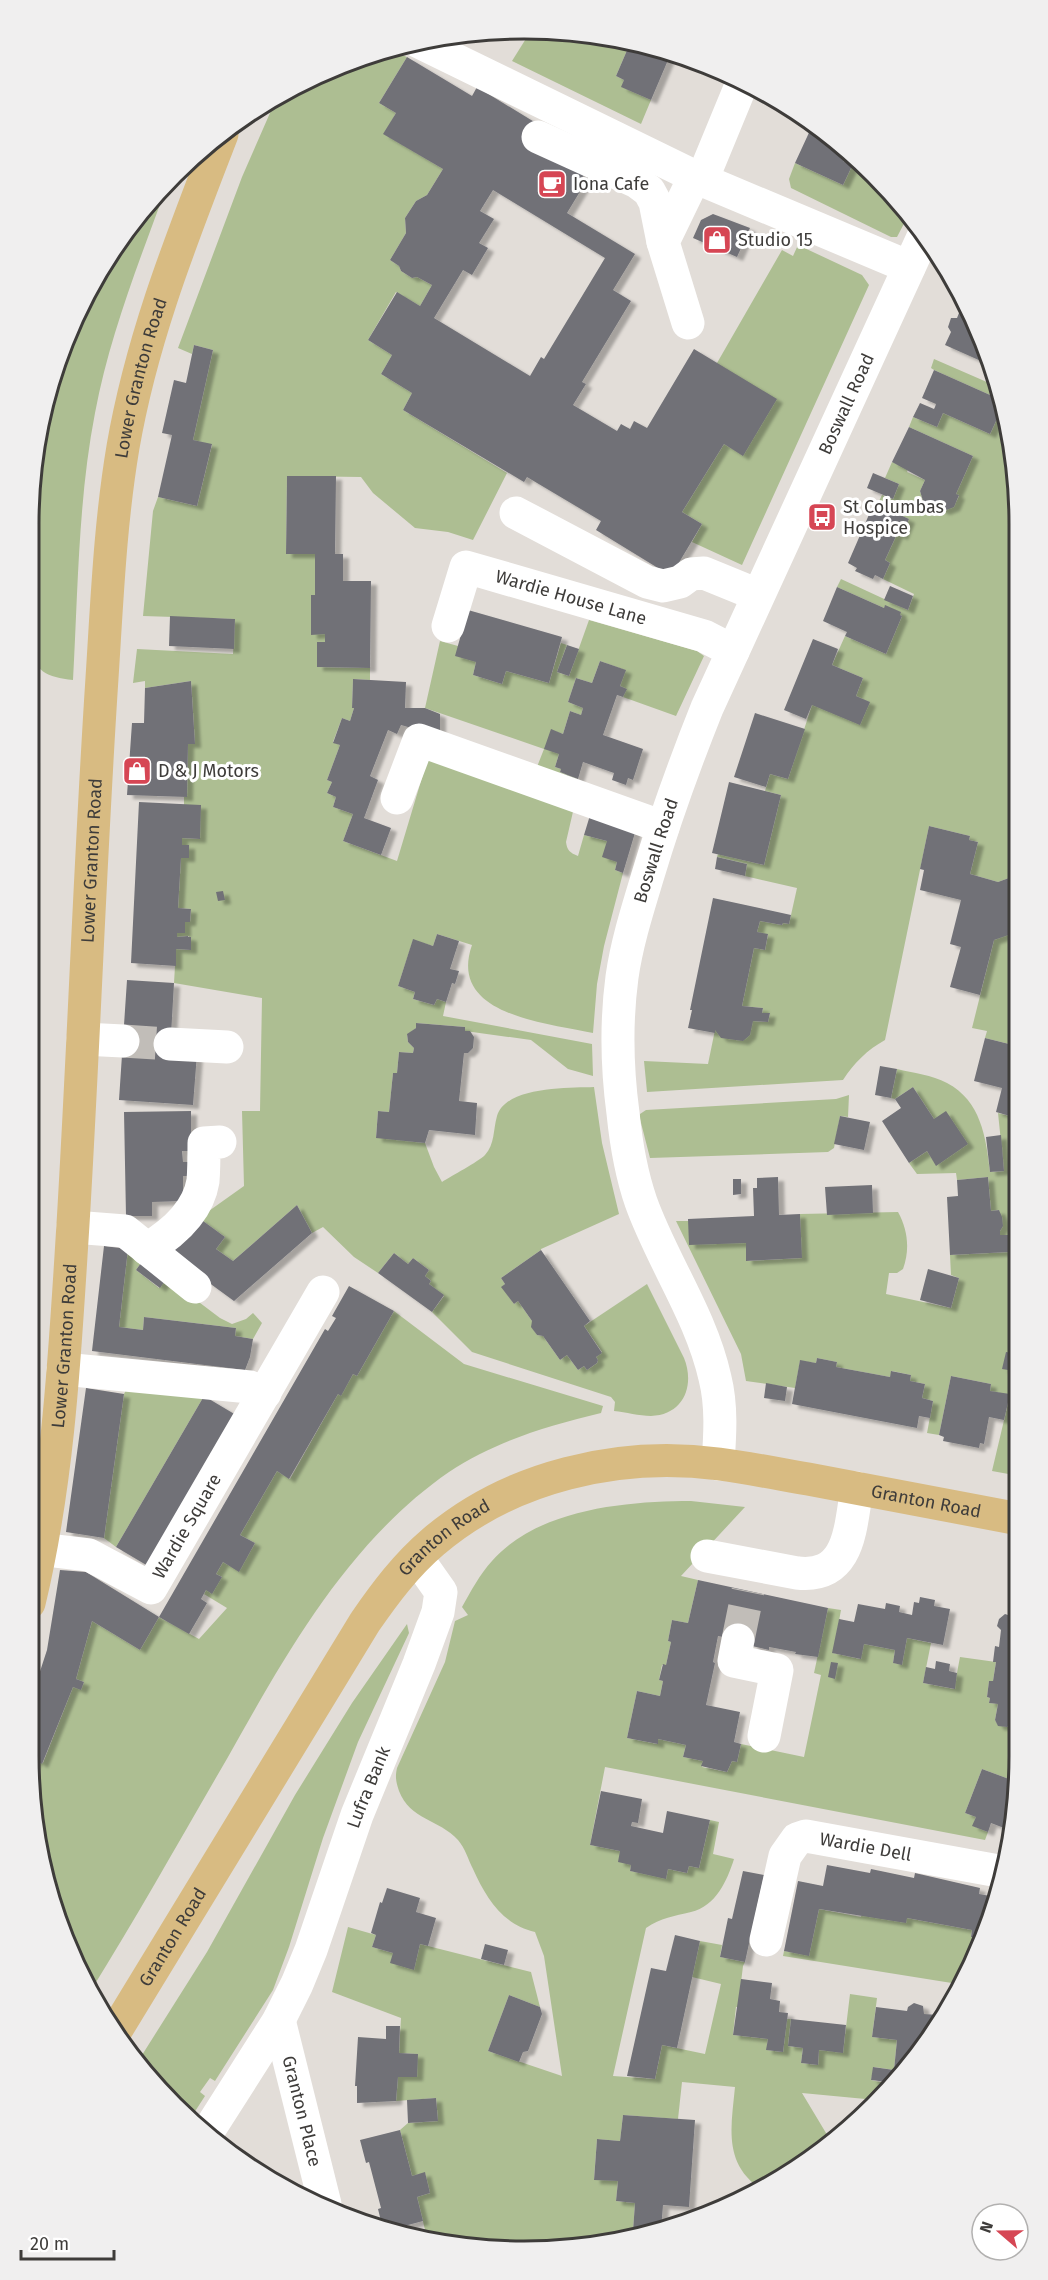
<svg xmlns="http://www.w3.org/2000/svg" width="1048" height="2280" viewBox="0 0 1048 2280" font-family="'Fira Sans',sans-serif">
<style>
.green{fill:#adbe92}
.building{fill:#717177;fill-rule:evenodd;filter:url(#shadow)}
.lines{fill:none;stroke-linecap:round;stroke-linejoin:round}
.minor-tunnel{stroke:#c1bdb8;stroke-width:33;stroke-dasharray:33 16;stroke-linecap:butt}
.minor{stroke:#fff;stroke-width:33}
.major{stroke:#d8bb82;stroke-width:33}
.labels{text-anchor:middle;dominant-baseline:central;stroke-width:6;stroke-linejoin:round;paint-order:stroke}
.poi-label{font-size:18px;fill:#3e3c3a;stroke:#fff;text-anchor:start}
.street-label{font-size:18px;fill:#3e3c3a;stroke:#fff}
.rim{fill:none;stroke:#3e3c3a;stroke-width:3}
</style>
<defs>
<filter id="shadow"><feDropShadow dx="6" dy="4" stdDeviation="1.5" flood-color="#0004"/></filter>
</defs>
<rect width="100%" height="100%" fill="#e2ddd8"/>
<path class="green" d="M532,29L620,38L631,41L616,76L624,80L622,87L651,100L641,124L512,61Z
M389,50L407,57L379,103L396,113L384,134L443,169L427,195L416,201L405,218L406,233L390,260L399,266L401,271L412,278L417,277L432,285L420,306L396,292L368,340L392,355L381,374L412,393L403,410L507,473L473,540L448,532L415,528L373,493L361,477L287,476L286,553L315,554V595L311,596V634H325V642H317V667L370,668V680L353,679L352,708H354L350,721L342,718L333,742L340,745L327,780L332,782L327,793L336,797L333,807L353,814L343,841L397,861L427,761L432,757L575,803L566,842C567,850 570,853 578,856L584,835L607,841L617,862L615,870L623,873L604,946L597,984L593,1033C548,1023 447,1016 472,945L437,934L433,946L413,940L398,986L415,992L413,999L434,1005L437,999L446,1002L443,1016L592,1044L593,1076L568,1069L531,1040L465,1031V1027L416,1023V1028L407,1035L408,1042L414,1048L413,1053L399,1052L397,1073H393L389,1112L378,1111L376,1137L425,1143L434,1167L442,1182C451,1176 478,1162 485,1155C495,1144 493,1130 497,1116C506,1086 569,1088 594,1087L602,1143L619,1214L541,1249V1250L501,1278L505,1284L502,1287L514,1304L518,1301L532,1321V1327L537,1335L543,1336L560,1360L567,1355L578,1370L584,1366L587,1370L597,1363L598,1360L596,1357L602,1352L584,1326L647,1284L684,1358C695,1385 684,1415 651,1416C639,1416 626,1412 614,1411L615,1402L611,1397L472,1352L432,1312L444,1296L429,1284L431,1281L425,1276L429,1270L413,1258L408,1264L394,1253L378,1273L354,1257L323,1227L312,1233L297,1205L233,1261L216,1249L225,1237L199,1218L244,1186L242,1111H260L262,998L174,983L176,949L191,950V938L188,936L177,937V933H185V922H190L191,909L178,908L181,858H189V845H182V838L200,839L184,805V797H187L188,744H195L191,681L145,688V681L133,683L137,649L233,654L235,619L143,616L153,511L158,497L197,506L212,445L193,440L213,350L194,345L192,354L178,348L242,177L277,97L334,66Z
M847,152L909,214L897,237H891L791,188L789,179L795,163L843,185L852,166L843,161Z
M169,180C141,257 110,333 95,413C78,501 78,592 73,680C47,677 34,672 29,644V524L38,428L66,335L112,249Z
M798,245L862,275L869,285L742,565L692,542L702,524L682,512L724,444L743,455L717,363L782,250L793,256Z
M934,359L996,386L999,399L934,370L931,368Z
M1002,408L1015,459L1017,875L998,882L970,874L978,842L969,840L970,836L929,826L885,1040C867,1050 854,1063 843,1080L647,1092L644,1061L708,1064L715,1030L753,1021L768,1022L770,1013H762L763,1008L742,1006L754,948L765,950L768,935L757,932L760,921L782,925L783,923L789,924L797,888L745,876L747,864L717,857L718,854L764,865L781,795L765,791L770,774L788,779L812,705L869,702L856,696L863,678L832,665L845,636L886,654L902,616L900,615V612L885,606L884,608L837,587L841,579L908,610L914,594L883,579L890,563L885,560L897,534L902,536L909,519L877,505L882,495L893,499L899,484L885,478L892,462L908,469L907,472L925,480L920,491L923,501L944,511L954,506L959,496L956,494L973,456L909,427L913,417L937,427L943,413L990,434Z
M589,620L697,651L704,656L676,716L623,697L626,689L620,686L625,670L600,661L592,683L576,678L568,702L583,708L581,715L570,711L563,734L551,730L559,754L555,767L561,769L560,772L578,779L575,786L535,772L544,749L425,708L440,641L458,646L476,662L473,675L502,684L506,671L549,683L561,643L567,645L557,672L569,676Z
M1015,931L1017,932V1046L985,1038L987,1031L972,1028L994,940Z
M897,1069C913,1073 932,1075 947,1083C981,1101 986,1137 990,1172L1004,1171L998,1113L1017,1118L1019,1476L992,1471L1010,1395L990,1391L991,1384L951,1376L939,1435L927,1433L933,1401L922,1398L925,1384L910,1381L911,1375L892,1371L890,1377L836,1367L837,1362L817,1358L816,1363L800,1361L795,1388L746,1381L741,1354L676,1221H688L746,1243L747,1261L801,1258L800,1214L898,1212C908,1230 910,1250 903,1269L897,1273H889L886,1294L951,1308L959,1278L951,1275L950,1255L1009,1252C1013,1245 1013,1240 1008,1235H1000V1231C1005,1222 1000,1218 999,1210L991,1211L988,1177L957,1180L956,1173L917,1174L909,1163L927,1151L936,1165L934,1119L913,1087L895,1099L891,1098Z
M849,1095L848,1117L840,1116L834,1148L828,1152L650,1158L640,1119V1114L646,1110L836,1099Z
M128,1249L143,1260L136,1270L159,1288L167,1278L220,1318L232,1324L246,1319L253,1313L262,1323L253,1339L235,1336L236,1328L144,1317L143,1330L119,1327Z
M394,1311L464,1364L603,1406L601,1413C547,1426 496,1441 449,1472C348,1542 287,1652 228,1757C182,1836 138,1915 90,1992L55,1916L33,1783L35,1779L32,1778L31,1770L36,1760L43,1763L73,1687L81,1689L84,1682L76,1679L92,1621L140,1650L159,1617L199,1639L227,1608L204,1594L206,1590L222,1577L216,1574L223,1562L239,1571L255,1543L240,1535L277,1471L290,1479L338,1394L341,1395L353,1374L357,1376Z
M128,1386L204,1396L116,1547L104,1538L124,1394Z
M691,1501L745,1507L681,1576L698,1580L688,1623L672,1620L668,1641L671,1642L666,1665H662L659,1680L663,1681L660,1696L637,1691L627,1738L657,1744L658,1739L686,1745L683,1757L703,1761L702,1767L727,1772L732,1761L737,1762L741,1744L804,1757L821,1675L814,1673L828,1608L841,1610L833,1653L860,1659L864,1644L895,1650L893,1663L902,1664L907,1638L931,1643L923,1683L954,1689L960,1657L996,1662L993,1681H989L987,1697L990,1698L989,1703L998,1704L995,1720L998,1725L1007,1727L1012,1723L1015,1707L1019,1708V1756L1017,1782L982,1769L965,1813L976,1817L973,1826L988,1832L985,1840L605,1767L590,1845L620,1851L631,1865L630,1871L666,1878L668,1869L687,1873L689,1866L699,1868L710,1820L719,1822L713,1854L734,1859C727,1881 716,1906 691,1912C674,1916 661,1918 646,1928L613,2076L655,2079L662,2045L705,2054L721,1984L692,1977L700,1941L722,1945L720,1957L745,1962L743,1966L738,2007H736L733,2035L768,2039L767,2050L783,2052L787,2019H791L788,2046L803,2048L801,2063L818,2065L819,2050L843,2052L850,1994L877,1998L872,2037L897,2040L894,2070L874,2067L871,2080L894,2085L876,2100L802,2093L829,2138L771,2185L762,2190C723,2164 731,2128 735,2087L682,2082L678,2119L623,2115L620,2141L597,2139L594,2179L618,2181L616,2201L635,2203L633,2231L653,2232L589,2247L428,2242L417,2197L430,2193L425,2173L412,2176L400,2130L408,2123L438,2121L436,2098L396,2101L398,2077H417V2054L399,2053L401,2018L332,1992L348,1927L376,1935L372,1947L393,1953L414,1969L420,1944L531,1972L540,2007L509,1995L488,2051L562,2076L544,1956L535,1932C503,1925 486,1898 473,1869C468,1859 465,1848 458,1840C439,1819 410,1820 399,1791C396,1782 395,1777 397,1768L445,1662L455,1621L468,1615L462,1607C471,1591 480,1574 492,1561C537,1509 627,1501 691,1501Z
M407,1624L409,1633L358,1742L323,1838L289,1947L273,1990L215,2081L210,2078L200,2092L205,2096L192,2116L151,2082L137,2063L207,1952L295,1795L352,1703Z
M819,1909L861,1917L862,1914L907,1918L972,1930L971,1937L984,1939L958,1984L783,1956L784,1951L809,1955Z"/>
<path class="building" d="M631,41L671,53L651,100L621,87L624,80L616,76Z
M407,57L472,96L477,87L536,123L587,169L582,178L587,180L567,213L635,254L613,290L631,301L582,382L586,384L573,405L617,431L621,424L630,429L634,421L647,428L694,349L777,399L743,456L724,444L682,512L702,524L671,576L596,530L601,521L527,477L524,482L403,410L412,393L381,374L392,355L368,340L397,292L420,306L432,285L417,277L412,278L401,271L399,266L390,260L406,233L405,218L416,201L427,195L443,169L383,134L396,113L379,103ZM493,190L605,258L544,359L541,357L530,376L434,318L463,270L472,275L488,248L479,243L494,219L480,211Z
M813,124L825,131L847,152L843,161L852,166L843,185L795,163Z
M713,214L750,228L737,257L693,238L701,220Z
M963,303L982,334L990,365L945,345L951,332L948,327L951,318H957Z
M194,345L213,350L193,440L212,444L197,506L158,497L172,435L162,433L174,380L186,383Z
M934,370L999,399L1002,408L990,434L943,413L937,427L913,417L920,403L934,409L935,407L936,404L922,398Z
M909,427L973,456L956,494L959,495L954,507L944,511L923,501L920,491L925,480L892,462Z
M873,473L899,484L893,499L867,488Z
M287,476H336L335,554H343V581H371L370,668L317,667V642H325V634L311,635V595H315V554H286Z
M874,503L909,519L902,536L897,534L885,560L890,563L883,579L875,575L873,579L855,571L857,568L848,563Z
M890,586L913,596L908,610L884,600Z
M837,587L884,608L885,605L901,612L900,615L902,616L886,654L845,636L847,632L823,621Z
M468,610L562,637L549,683L506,671L502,684L473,675L476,662L455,656Z
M170,616L235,619L234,649L169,646Z
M813,639L838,649L832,665L863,678L856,696L870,702L860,725L812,705L806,719L784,710Z
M567,645L579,649L569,676L557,672Z
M600,661L626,670L620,686L627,689L623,697L617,695L603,735L643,749L633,780L628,778L626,785L612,780L614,773L583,762L578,779L560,772L561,769L555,767L559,754L544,749L551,729L563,734L570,711L581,715L583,708L568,702L576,678L592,683Z
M353,679L406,682L405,708H425L440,714V730L415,729L401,725L397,734L388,730L370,776L378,780L364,818L391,828L381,855L343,841L353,814L333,807L336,797L327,793L332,782L327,780L340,745L333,743L342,718L350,721L354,708H352Z
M191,681L195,744H188L187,797L127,795L132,723H144L145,688Z
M755,713L805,729L788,779L770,774L766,787L734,777Z
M729,782L781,795L764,865L712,853Z
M139,802L201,805L200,839L182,838V845H189V858H181L178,908L191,909L190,922H185V933H177V937L188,936V937H191V950L176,949V966L131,963Z
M591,812L637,826L623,873L615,870L617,862L602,857L607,841L584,835Z
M929,826L970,836L969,840L978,842L970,874L998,882L1017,875V932L994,940L980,995L950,987L961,947L950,944L961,900L920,890L924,870L920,869Z
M717,857L747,864L745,876L715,869Z
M223,891L225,900L218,901L216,892Z
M713,898L791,915L789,924L783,923L782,925L760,921L757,932L768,934L765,950L754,948L742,1006L763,1008L762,1013H770L768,1022L753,1021L750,1035L743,1041L721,1038L715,1030V1033L688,1028L692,1010H690Z
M437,934L459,941L450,969L459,971L455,984L452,983L446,1002L437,999L434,1005L413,999L415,992L398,986L413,939L433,946Z
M127,980L174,983L170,1053L197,1054L193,1105L119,1100Z
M416,1023L465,1027V1031H470L474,1037L473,1048L468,1053H464L459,1101L477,1103L475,1135L429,1130L425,1143L376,1138L378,1111L389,1112L393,1073H397L399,1052L413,1053L414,1048L408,1042L407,1034L416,1028Z
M985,1038L1017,1046V1118L996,1112L1002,1088L974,1081Z
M880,1066L897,1069L891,1098L875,1095Z
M913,1087L934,1119L946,1111L968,1144L936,1166L927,1151L909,1163L882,1121L901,1108L895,1099Z
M191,1111V1151H182L183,1162H189V1176H183V1201L152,1202V1216H126L124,1112Z
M840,1116L870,1122L864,1150L834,1144Z
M1001,1135L1004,1171L990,1172L986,1137Z
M778,1177L779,1215L800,1214L802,1258L746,1261V1243L689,1245L688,1219L754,1216L753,1188H757V1178Z
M988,1177L991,1211L999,1210L1002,1217L1003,1226L1000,1231V1235H1008L1011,1239L1009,1252L950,1255L947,1197L958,1196L957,1180Z
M733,1179H741V1194L733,1195Z
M872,1185L873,1213L827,1215L825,1187Z
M297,1205L312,1233L234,1301L171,1255L199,1218L225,1237L216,1249L233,1261Z
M104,1246L128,1249L119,1327L143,1330L144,1317L236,1328L235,1336L253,1339L250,1357L245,1370L92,1351Z
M541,1250L590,1321L584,1326L602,1353L596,1357L598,1360L597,1363L587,1370L584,1366L578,1370L567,1355L560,1360L543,1336L537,1335L531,1327L532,1321L518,1301L514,1304L501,1287L505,1284L501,1278Z
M394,1253L408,1264L413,1258L429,1270L425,1276L431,1281L429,1284L444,1295L432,1312L378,1273Z
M143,1260L167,1278L160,1288L136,1270Z
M928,1269L959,1278L951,1308L920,1300Z
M349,1286L394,1311L357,1376L353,1374L341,1396L338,1394L289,1479L277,1471L240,1535L255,1543L239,1572L223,1562L216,1574L222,1577L212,1594L206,1590L201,1599L207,1603L189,1634L159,1617L325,1329L328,1331L336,1318L332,1316Z
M1006,1352L1018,1354L1014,1371L1002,1369Z
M817,1358L837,1362L836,1367L874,1374L890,1377L891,1371L911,1375L910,1381L925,1384L922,1398L933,1401L930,1418L919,1416L917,1428L792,1404L800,1360L816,1363Z
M951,1376L991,1384L990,1391L1010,1394L1004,1420L989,1417L984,1444L980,1443L979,1448L943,1441L944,1437L939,1435Z
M766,1383L787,1387L785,1401L764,1398Z
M86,1388L124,1394L104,1538L66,1532Z
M204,1396L236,1415L148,1566L116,1547Z
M60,1570L86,1572L159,1617L140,1650L92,1621L76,1679L84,1682L81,1690L73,1687L42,1764L36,1760L31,1770L28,1756L29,1705L47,1650Z
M698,1580L828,1608L818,1657L795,1654L796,1652L769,1647V1650L752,1646V1643L718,1636L713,1662L715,1663L706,1705L740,1712L734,1742L741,1744L737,1762L732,1761L727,1772L701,1766L703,1761L683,1757L686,1745L658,1739V1744L627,1738L637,1691L660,1696L663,1681L659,1680L663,1664L666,1665L671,1642L668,1641L672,1620L688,1623Z
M920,1597L935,1600L934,1606L950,1609L943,1645L907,1638L902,1665L893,1663L895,1650L864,1644L861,1659L832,1653L839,1619L854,1622L858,1604L885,1609L886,1603L900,1606L899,1612L912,1615L914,1602L919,1603Z
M1005,1614L1011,1616L1015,1622H1019V1708L1015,1707L1012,1723L1007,1727L998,1726L995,1720L998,1704L989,1703L990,1698L987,1697L989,1681H993L996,1662H993L995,1646L999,1647L1001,1630L997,1626L999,1619Z
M936,1661L950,1664L949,1671L957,1673L955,1689L923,1683L926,1667L935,1669Z
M831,1662L838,1663L835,1679L828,1677Z
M982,1769L1017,1782L1012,1831L991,1823L988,1832L972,1826L976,1817L965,1813Z
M601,1791L642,1799L638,1823L632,1822L631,1826L663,1833L667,1811L710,1820L699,1868L689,1866L687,1873L668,1869L666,1879L630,1871L631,1865L618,1862L620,1851L590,1845Z
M827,1865L870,1873L871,1869L914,1878L915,1873L980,1888L979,1894L996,1897L984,1939L971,1937L972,1930L907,1918L906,1923L819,1909L809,1956L784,1951L798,1881L823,1886Z
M743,1871L764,1875L745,1962L720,1957L728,1918L732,1919Z
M387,1888L420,1898L416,1912L436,1918L428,1946L420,1944L414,1970L390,1963L393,1953L372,1947L376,1935L371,1933L380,1902L382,1903Z
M675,1935L700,1941L677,2048L662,2045L655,2079L627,2076L651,1968L666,1971Z
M485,1944L508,1950L504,1965L481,1959Z
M741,1979L772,1983L770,1999L780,2001L779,2012L788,2013L783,2052L766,2050L768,2039L733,2035Z
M509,1995L540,2007L542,2014L528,2051L523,2052L519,2062L488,2051Z
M914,2003L923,2006L924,2014L938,2015L896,2083L871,2080L873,2067L894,2070L897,2040L872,2037L876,2007L907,2011L908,2007Z
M791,2019L846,2025L843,2053L819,2050L818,2065L801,2063L803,2048L788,2046Z
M386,2026H400L399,2053L418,2054L417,2077H398L396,2101L357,2103V2086H355L358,2037L386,2039Z
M436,2098L438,2121L408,2123L407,2100Z
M623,2115L695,2120L689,2207L663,2205L661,2230L653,2232L633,2231L635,2203L616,2201L618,2181L594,2180L597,2139L620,2141Z
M400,2130L412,2176L425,2172L430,2193L417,2197L423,2221L393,2229L382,2225L378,2209L381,2208L369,2162L366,2163L360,2140Z"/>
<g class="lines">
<path class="minor-tunnel" d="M123,1041L170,1044
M738,1640L748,1591"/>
<g class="minor">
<path d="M417,41L702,180"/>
<path d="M742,83L702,180L909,267"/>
<path d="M538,137L637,182L649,191L655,202L663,242"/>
<path d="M688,323L663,242L695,176"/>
<path d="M516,513L647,582L663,586L680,582L691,574L704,573L758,595"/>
<path id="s1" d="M448,626L466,567L704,636L733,651"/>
<path d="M397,798L419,740L663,827"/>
<path d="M83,1039L123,1041"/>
<path d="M170,1044L227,1047"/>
<path d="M73,1227L125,1231L195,1287"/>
<path d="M147,1249C172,1234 198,1212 203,1181C204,1169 204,1155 204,1143L220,1142"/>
<path d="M63,1369L250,1387L265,1393"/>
<path id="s2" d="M718,1464C720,1435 722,1406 715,1378C701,1315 662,1261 641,1202C631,1173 626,1143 623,1113C617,1068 616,1022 622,977C627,942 638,908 648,875C665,818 685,763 707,708L924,235"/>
<path id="s3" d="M39,1549L89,1555L151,1588L323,1292"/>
<path d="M707,1556L797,1573C851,1579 850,1527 857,1488"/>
<path d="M738,1640L734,1661L777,1670L764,1736"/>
<path id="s4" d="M766,1940L785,1856L797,1839L806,1836L1004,1872"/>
<path id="s5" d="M279,2020L325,2204"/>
<path id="s6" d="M209,2130L279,2020L297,1984L311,1950L357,1815L419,1664L438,1612L441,1592L417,1558"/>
</g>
<g class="major">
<path id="s7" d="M29,1603C59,1479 65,1350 73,1224C84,1042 90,860 102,678C107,601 110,524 123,447C142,337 182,238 222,134"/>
<path id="s8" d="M115,2032L365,1622C385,1593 406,1565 433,1542C510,1476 619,1451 719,1464C749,1468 779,1474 808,1479C879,1492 949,1506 1019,1519"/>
</g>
</g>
<defs>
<g id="cafe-square" transform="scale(1.5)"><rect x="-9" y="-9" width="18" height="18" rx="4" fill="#d64654" stroke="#fff"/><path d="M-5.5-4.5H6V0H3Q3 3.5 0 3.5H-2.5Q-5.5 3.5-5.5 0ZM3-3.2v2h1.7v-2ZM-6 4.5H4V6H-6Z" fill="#fff"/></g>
<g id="shop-square" transform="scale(1.5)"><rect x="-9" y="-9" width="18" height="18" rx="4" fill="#d64654" stroke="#fff"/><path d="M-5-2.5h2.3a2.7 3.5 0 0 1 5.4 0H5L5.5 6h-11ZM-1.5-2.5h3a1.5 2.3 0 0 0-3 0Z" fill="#fff"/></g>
<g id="bus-square" transform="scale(1.5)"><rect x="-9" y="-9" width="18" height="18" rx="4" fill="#d64654" stroke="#fff"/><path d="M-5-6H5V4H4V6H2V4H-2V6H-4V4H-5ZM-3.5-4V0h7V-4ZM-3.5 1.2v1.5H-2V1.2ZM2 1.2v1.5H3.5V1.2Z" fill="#fff"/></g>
</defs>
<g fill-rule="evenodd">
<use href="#cafe-square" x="552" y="184"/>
<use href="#shop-square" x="717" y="240"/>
<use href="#bus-square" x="822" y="517"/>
<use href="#shop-square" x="137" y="771"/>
</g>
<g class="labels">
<g class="poi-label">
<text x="573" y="184">Iona Cafe</text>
<text x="738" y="240">Studio 15</text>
<text x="843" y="507">St Columbas<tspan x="843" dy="21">Hospice</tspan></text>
<text x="158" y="771">D &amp; J Motors</text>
</g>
<g class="street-label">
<text stroke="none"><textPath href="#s7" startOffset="1232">Lower Granton Road</textPath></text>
<text stroke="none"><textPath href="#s2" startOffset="1122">Boswall Road</textPath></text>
<text stroke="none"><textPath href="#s1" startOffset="171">Wardie House Lane</textPath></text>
<text stroke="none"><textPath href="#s2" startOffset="636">Boswall Road</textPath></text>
<text stroke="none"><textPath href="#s7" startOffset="746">Lower Granton Road</textPath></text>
<text stroke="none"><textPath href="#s7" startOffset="260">Lower Granton Road</textPath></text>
<text stroke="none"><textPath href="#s8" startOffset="1101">Granton Road</textPath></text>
<text stroke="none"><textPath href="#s3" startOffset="192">Wardie Square</textPath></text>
<text stroke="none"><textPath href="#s8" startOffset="597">Granton Road</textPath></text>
<text stroke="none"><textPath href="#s6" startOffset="380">Lufra Bank</textPath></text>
<text stroke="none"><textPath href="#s4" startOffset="177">Wardie Dell</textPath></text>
<text stroke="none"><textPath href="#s8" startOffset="111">Granton Road</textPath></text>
<text stroke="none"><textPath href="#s5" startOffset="94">Granton Place</textPath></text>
</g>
</g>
<path d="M0 0H1048V2280H0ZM524 39H524A485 485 0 0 1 1009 524V1756A485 485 0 0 1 524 2241H524A485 485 0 0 1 39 1756V524A485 485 0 0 1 524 39Z" fill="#f0efef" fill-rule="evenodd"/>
<path class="rim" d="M524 39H524A485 485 0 0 1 1009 524V1756A485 485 0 0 1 524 2241H524A485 485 0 0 1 39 1756V524A485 485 0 0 1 524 39Z"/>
<g transform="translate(1000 2232) rotate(290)"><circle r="28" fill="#ffffff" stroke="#b2b1b0" stroke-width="1.5"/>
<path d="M0-4.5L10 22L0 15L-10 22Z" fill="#d64654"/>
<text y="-9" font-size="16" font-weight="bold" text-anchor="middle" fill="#3e3c3a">N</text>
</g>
<path d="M21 2250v9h93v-9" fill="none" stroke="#3e3c3a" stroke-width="3"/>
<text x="30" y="2250" font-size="18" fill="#3e3c3a" stroke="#ffffff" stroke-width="4.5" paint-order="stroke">20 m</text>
</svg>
